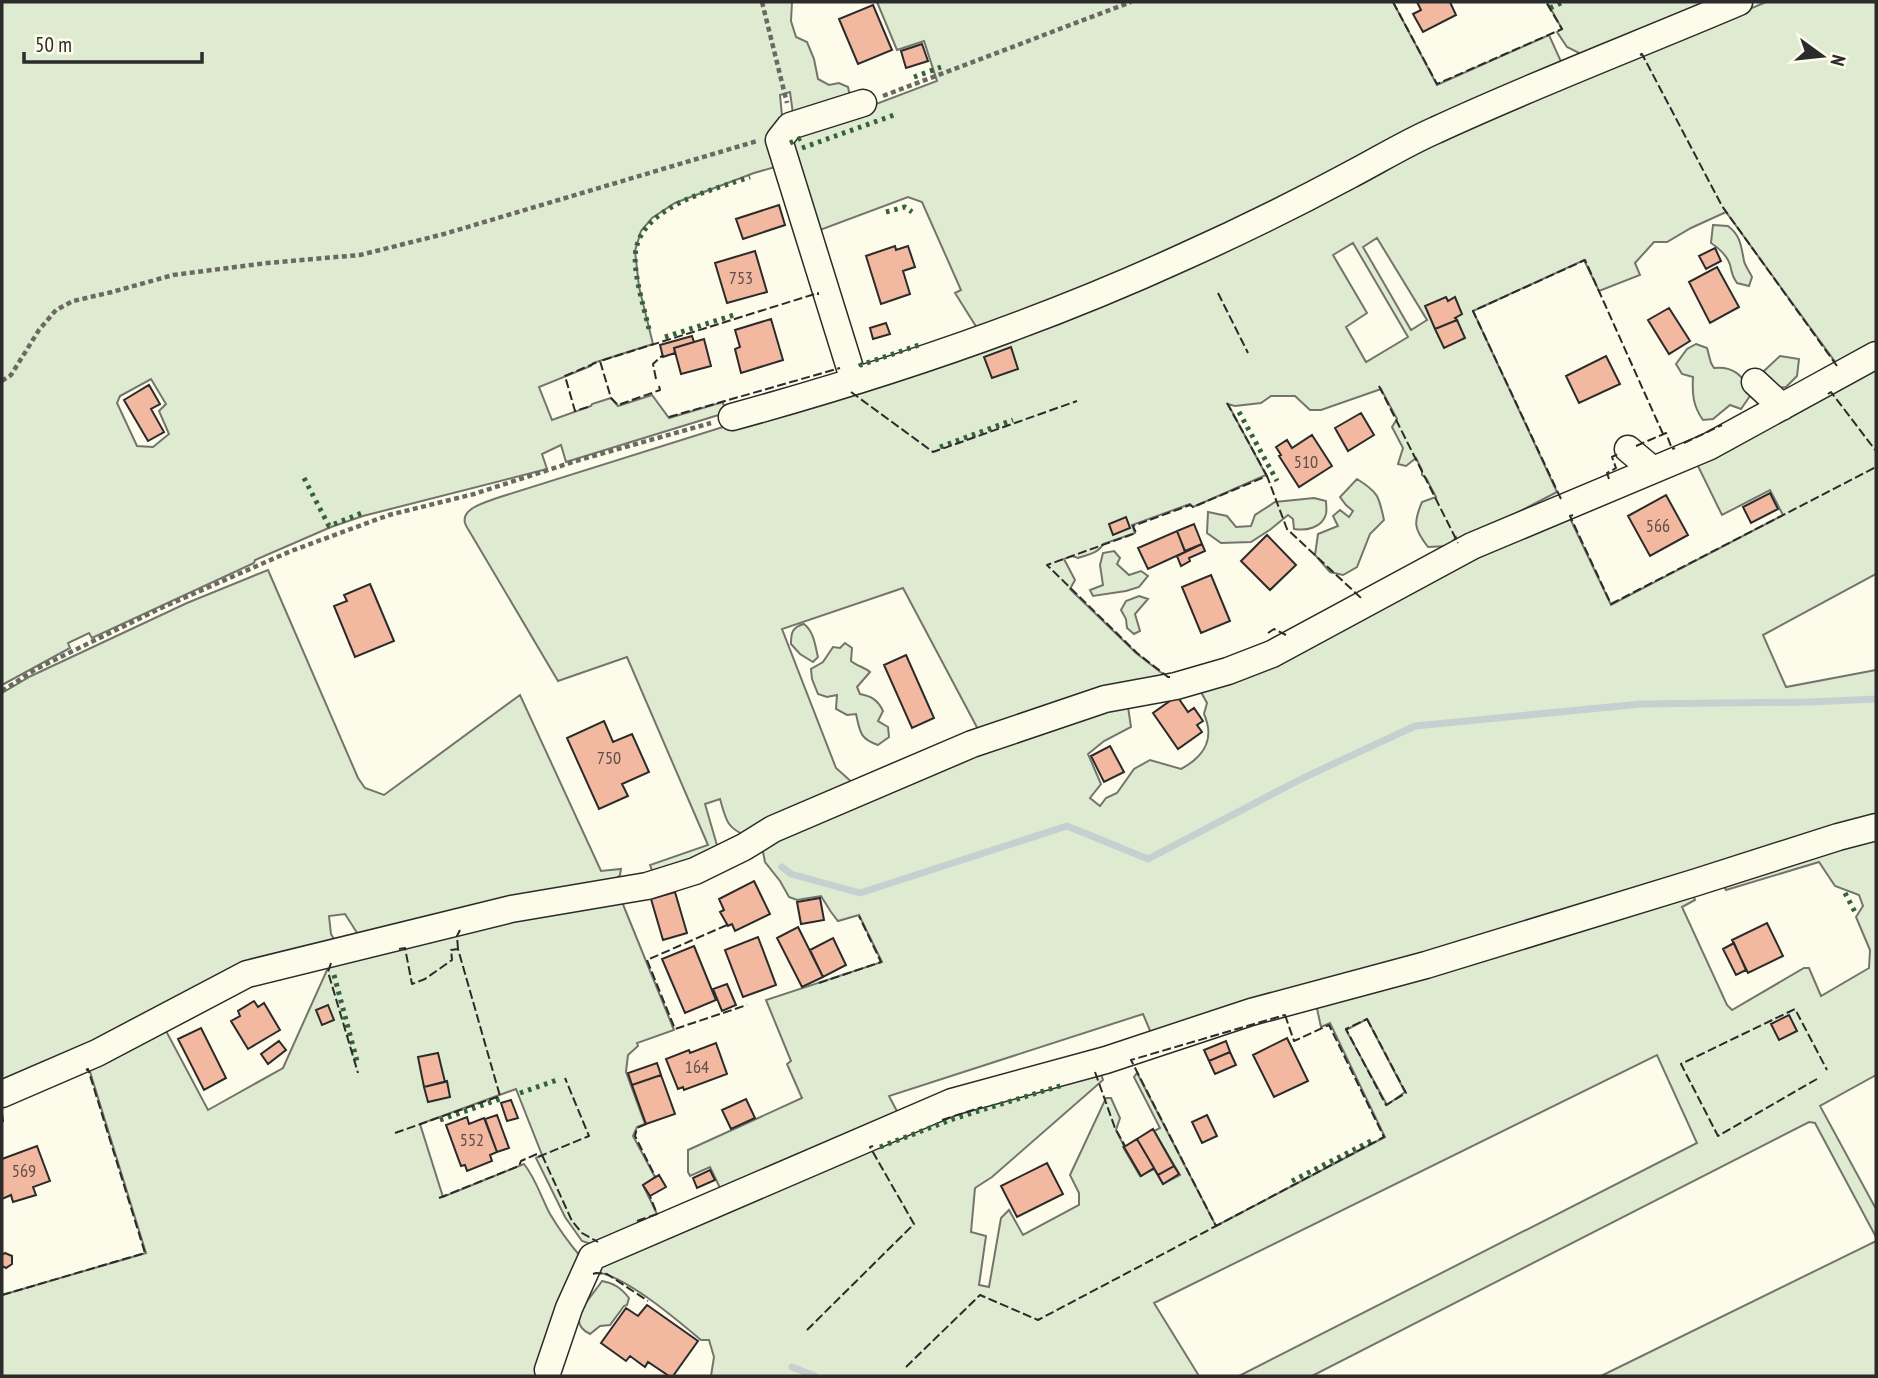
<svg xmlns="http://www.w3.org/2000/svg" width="1878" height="1378" viewBox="0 0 1878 1378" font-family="'PT Sans Narrow',sans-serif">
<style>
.green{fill:#deebd1;stroke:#74746e;stroke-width:2;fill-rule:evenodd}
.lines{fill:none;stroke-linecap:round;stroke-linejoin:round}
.stream{stroke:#c7d0d0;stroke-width:7}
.building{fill:#f2b8a0;stroke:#2b2b2b;stroke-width:2}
.minor-casing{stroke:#2b2b2b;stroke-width:29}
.path{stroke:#6a6964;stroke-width:4.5;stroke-dasharray:5 3.5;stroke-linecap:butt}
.minor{stroke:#fdfbea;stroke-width:26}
.hedge{stroke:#34623c;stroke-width:5;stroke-dasharray:3.5 5;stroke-linecap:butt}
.fence{stroke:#2b2b2b;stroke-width:2;stroke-dasharray:9 3.5;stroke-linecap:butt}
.labels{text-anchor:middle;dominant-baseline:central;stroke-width:5;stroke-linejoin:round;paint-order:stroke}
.number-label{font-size:18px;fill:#5d4e48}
</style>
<rect width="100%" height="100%" fill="#fdfbea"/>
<path class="green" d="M2,2H792L791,21L796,37L807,42L814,59L818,79L829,85L839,83L848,87L851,101L793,114L790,92L780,95L783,126L776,142L937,81L924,41L897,50L877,2H1393L1437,85L1549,35L1563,66L1178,255L977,328L955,293L961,290L922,202L908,197L812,233L789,163L754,173L675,203L652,218L641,231L635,251L639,287L653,344L593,363L591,366L539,387L552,420L591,406L592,404L611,398L618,406L652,395L669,418L723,402L725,413L566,462L561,445L542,454L547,469L363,516L331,527L255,560L254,563L92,638L89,633L68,643L70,648L2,685ZM151,379L166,404L159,411L169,434L153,447L137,446L117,403L120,396Z
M1547,2H1725L1585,56L1567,47L1557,32L1562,29Z
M1766,2H1876V350L1836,363L1726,212L1691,228L1667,242H1654L1635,263L1640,275L1599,291L1584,260L1473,311L1557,492L1459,543L1456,537L1449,546L1428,547C1414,529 1413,523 1422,502L1436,497L1426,478L1422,475V470L1416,458L1406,466L1398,464L1403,448L1392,427L1397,419L1381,389L1321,410H1310L1295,396H1271L1261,403L1235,406L1228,404L1266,475L1193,507L1190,504L1132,525L1135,533L1103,544C1099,553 1087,555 1078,558L1072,556L1064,559L1075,580L1070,589L1136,653L1168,678L980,733L903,588L782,629L836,768L855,785L747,836C726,828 726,819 720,799L705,804L719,852L653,873L650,865L708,845L627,657L558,681L471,534C469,530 466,527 465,523C461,508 487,502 497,498L726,426L727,429L865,381ZM1377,238L1427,320L1411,330L1363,247ZM1353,243L1408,337L1366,362L1346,327L1367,313L1333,255Z
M1713,225L1728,226C1741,236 1741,246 1744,261C1745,266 1750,272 1752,277L1749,286L1737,283C1729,272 1733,269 1728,260C1724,253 1717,247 1711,243Z
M1696,344L1707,348L1711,363L1714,368C1734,366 1743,376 1752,393L1741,409L1730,405L1713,419L1703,420C1693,406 1692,394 1693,377L1682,374L1676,364L1687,349Z
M1780,356L1799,359L1797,376L1786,387L1777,388L1765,383L1764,371Z
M1876,362V574L1763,635L1786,687L1876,670V818L1251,1009L722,1192L710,1167L690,1176L688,1172V1150L802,1098L787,1064L791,1061L766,1000L882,962L859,915L838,921L831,912L821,896L797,900L789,897L780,881L765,862L763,852L765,839L828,808L1127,700L1131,727L1104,741L1088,754L1101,784L1090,798L1100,806L1106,798L1117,793L1134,769L1150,760L1181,769C1205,756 1215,739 1204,714L1207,703L1202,694L1204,686L1567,512L1611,605L1783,515L1770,490L1722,515L1695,460ZM1143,1014L1151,1033L899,1115L889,1096Z
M1357,479C1378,492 1379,496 1384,520L1370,534L1357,567L1343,575L1330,572L1315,555L1318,534L1338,526L1333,516L1340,510L1349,517L1353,511L1346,505L1340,497Z
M1314,498L1326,501C1326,506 1327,510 1326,514C1322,528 1306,531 1294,529L1293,519L1288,515L1271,529L1251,542L1221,543L1207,533L1208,512L1227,516L1236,527L1251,526L1255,515L1275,502Z
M1114,551L1120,558L1117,564L1129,575L1141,571L1148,576L1139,587L1126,591L1093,596L1090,590L1103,585L1100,565L1103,553Z
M268,570L358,778L365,788L384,795L520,695L601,871L621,869L620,875L609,886L361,939L345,914L329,916L331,934L338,946L2,1087V693L31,676L187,603Z
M1139,596L1148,599L1135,614L1140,631L1134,634L1127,628L1126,619L1121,610L1126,601Z
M804,624C814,632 815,645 818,657L813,662L800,654L791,644C791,633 792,627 804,624Z
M845,643L852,648L851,661C857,666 864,667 870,672L857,687L860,694C871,696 878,700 883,711L878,721L888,727L889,737L878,745C860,739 860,732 856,714L847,715L836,709L837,695L827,697L818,694L812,679L811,669L823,662L833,647L840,648Z
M1876,833V1075L1820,1106L1876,1209V1237L1815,1123L1809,1122L1312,1376H1239L1697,1143L1657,1055L1154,1303L1199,1376H711L714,1357L709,1340H701C677,1320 626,1276 596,1272V1266L932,1117L1100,1071L1103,1080L992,1177L975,1188L971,1232L986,1236L979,1285L989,1287L1001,1218L1009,1210L1023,1235L1079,1205V1193L1070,1175L1106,1098H1111L1120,1118L1116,1130L1124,1146L1123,1147L1140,1176L1154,1169L1163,1184L1180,1175L1154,1131L1160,1128L1134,1077L1137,1073L1216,1226L1385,1137L1330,1023L1321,1027L1316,1004L1692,891L1695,900L1682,907L1727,1005L1732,1010L1804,968H1809L1821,996L1869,968L1870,950L1856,917L1863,906L1859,895L1835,886L1819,862L1726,890L1722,883ZM1367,1019L1405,1092L1387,1105L1346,1030Z
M620,897L674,1030L637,1043L638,1046L628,1055L626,1072L645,1124L637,1127L633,1136L655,1177L643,1185L657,1214L677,1212L597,1246L582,1241L565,1217L536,1158L542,1155L516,1089L420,1124L443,1197L524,1164C536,1179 541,1197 550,1214C559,1229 569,1243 580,1256L555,1376H2V1295L146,1253L87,1062L165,1029L208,1110L283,1068L331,961Z
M1876,1241V1376H1601Z
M602,1281C614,1283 621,1288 629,1298L627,1305L624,1306L610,1325L600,1326L590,1334C563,1321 592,1297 602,1281Z"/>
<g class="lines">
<path class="stream" d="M782,867L791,874L860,893L1067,826L1148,859L1303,778L1415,726L1641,704L1810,702L1876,699
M792,1367L815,1376"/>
</g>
<path class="building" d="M1417,2H1450L1456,15L1423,32L1413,14L1421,10Z
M873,5L892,50L858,64L839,19Z
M922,44L928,61L906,68L901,51Z
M779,205L785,225L743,239L736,219Z
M895,246L896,250L908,246L915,267L903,271L910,294L881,304L866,256Z
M1715,248L1721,261L1706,269L1699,256Z
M755,251L767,292L727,303L715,263Z
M1717,267L1739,307L1710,323L1689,282Z
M1446,297L1448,301L1455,297L1462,314L1455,318L1457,320L1435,329L1425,306Z
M1669,308L1690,341L1669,354L1648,320Z
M771,319L783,360L741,373L735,349L740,347L735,330Z
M1457,320L1465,338L1444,348L1435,329Z
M886,323L890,334L873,339L870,328Z
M692,336L694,342L674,348L675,353L663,357L660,345Z
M704,339L711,366L681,374L674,348Z
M1011,347L1018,369L992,378L984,357Z
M1606,356L1620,384L1579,403L1566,376Z
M149,385L160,404L151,409L164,432L148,441L124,400Z
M1361,413L1374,435L1348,451L1335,428Z
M1312,435L1332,466L1299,487L1279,456L1281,455L1276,447L1287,440L1292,448Z
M1770,493L1778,509L1751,523L1743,507Z
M1666,495L1688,535L1650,556L1628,516Z
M1126,517L1130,528L1113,535L1109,524Z
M1194,524L1202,544L1185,551L1177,531Z
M1177,531L1185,552L1148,569L1138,548Z
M1267,535L1296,565L1270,590L1241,561Z
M1202,544L1205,551L1189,558L1190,561L1181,566L1177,556Z
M1211,575L1230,621L1201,633L1182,587Z
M370,584L394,641L355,657L334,606L347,601L344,595Z
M906,655L934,718L912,728L884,665Z
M1177,696L1188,712L1194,708L1203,721L1197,725L1202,732L1178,749L1153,713Z
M604,721L613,742L632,734L649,772L622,784L628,796L599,809L567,738Z
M1110,746L1124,772L1104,782L1091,756Z
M754,881L770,914L735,931L732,924L728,926L720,912L724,910L719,899Z
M675,892L687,933L663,940L651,899Z
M820,898L824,920L801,924L797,902Z
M1767,923L1783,956L1748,973L1732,940Z
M798,927L823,977L802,987L777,938Z
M758,937L776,985L743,997L725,950Z
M833,938L846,965L823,977L810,950Z
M1734,943L1746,970L1736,975L1723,949Z
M694,946L716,1000L685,1013L662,959Z
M727,984L736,1005L722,1011L713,989Z
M254,1001L258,1007L264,1003L280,1030L248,1049L231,1021L240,1016L238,1011Z
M328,1005L334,1020L322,1025L316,1010Z
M1789,1015L1797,1031L1779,1040L1771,1024Z
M201,1028L226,1078L204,1090L178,1039Z
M1287,1038L1308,1081L1274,1097L1253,1055Z
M279,1041L286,1050L268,1064L261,1054Z
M1226,1041L1230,1052L1209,1061L1204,1050Z
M716,1043L727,1074L684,1090L683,1087L678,1089L666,1059L689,1050L690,1053Z
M1230,1052L1236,1065L1215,1074L1209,1061Z
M438,1053L445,1082L424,1087L418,1057Z
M657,1063L661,1075L632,1085L628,1073Z
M661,1075L675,1114L646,1124L632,1085Z
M447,1081L450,1097L428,1102L424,1087Z
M746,1099L755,1118L731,1129L722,1110Z
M511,1100L518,1118L507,1121L501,1103Z
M497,1115L509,1148L497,1152L485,1119Z
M1207,1115L1217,1136L1202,1143L1192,1122Z
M467,1117L469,1124L484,1118L497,1152L490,1155L492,1161L467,1171L465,1165L461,1166L446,1125Z
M1153,1129L1174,1166L1158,1175L1137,1139Z
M1137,1139L1154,1168L1141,1176L1124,1147Z
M37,1146L50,1181L33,1187L36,1195L13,1202L11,1195L2,1199V1159Z
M1047,1163L1063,1194L1017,1217L1001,1186Z
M1174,1166L1179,1174L1163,1184L1158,1175Z
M710,1170L715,1180L697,1188L693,1178Z
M659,1175L666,1187L650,1196L643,1185Z
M5,1253L12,1256V1264L6,1268L2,1266V1255Z
M647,1305L698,1341L673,1376H669L648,1362L645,1367L630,1356L626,1361L601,1343L626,1308L638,1316Z"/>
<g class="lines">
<g class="minor-casing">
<path id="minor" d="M854,381L779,140L790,126L863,103
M1755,382L1782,407
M732,417C885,375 1037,324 1181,258C1237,233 1294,205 1348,176C1377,161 1406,143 1436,130C1535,84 1638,45 1739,2
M1628,449L1653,470
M2,1094L97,1053L247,974L511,909L647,886L695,871L744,847L773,829L972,744L1105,699L1176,686L1228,671L1272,654L1472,546L1708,447L1876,355
M548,1370L569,1308L592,1257L952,1102L1106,1060L1251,1012L1426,965L1697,882L1838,837L1876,827"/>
</g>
<path class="path" d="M762,2L787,103
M883,96L1131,2
M2,381L11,375L39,330L56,310L73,301L112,292L173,275L267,263L360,255L444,234L757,141
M2,691L36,669L161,608L291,551L389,515L474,494L579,460L711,423"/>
<use href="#minor" class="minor"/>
<path class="hedge" d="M1550,8L1563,2
M914,77L941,67
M790,143L803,137
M802,148L894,115
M886,212L905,207L912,212
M649,329C644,307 632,271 636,249C645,205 713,190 750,177
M665,337L737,314
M860,363L861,365L922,344
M1239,412L1277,481
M940,447L1013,420
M304,478L329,526L362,513
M1845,893L1856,914
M334,975L357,1061
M520,1093L557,1080
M440,1120L500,1099
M880,1147L953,1119L1063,1085
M1292,1181L1371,1141"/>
<path class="fence" d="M1393,2L1437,84L1562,29L1546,2
M1640,55L1642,54L1722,206L1837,366
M1218,293L1248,353
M656,379L653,364L663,355
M659,386L660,390L618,405L611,398L600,361L818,293V295
M1379,386L1458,543
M851,392L933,452L1077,401
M1828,394L1831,392L1876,451
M1227,403L1267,476
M588,407L575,411L565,376L600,361
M669,417L840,368
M1684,443L1722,425
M1636,446L1666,433L1672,449L1675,448
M1609,479L1607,473L1616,468L1612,457L1620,453
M1561,499L1473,311L1585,260L1663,434
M1573,515L1570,516L1611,604L1876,467
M1268,633L1274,629L1286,635
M1170,677H1168L1137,653L1047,565L1136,533L1133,526L1190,505L1193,507L1267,476L1287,529L1361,598
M727,925L647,960L675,1029L747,1005
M458,949L457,936L460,930
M331,963L328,972L358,1073
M819,983L881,962L859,916
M1285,1015L1294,1041L1329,1025L1384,1137L1216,1226L1131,1060Z
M1367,1019L1406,1093L1386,1105L1346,1029Z
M1095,1072L1115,1128L1125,1146
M1817,1079L1718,1136L1681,1064L1795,1009L1827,1070
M2,1114L3,1121L2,1122
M942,1120L982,1107
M646,1124L637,1128L635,1136L656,1178
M395,1133L500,1096L458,949L451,950L452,960L425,979L412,984L405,948L399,949
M542,1155L572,1221L582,1233L598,1242
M439,1198L519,1166L521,1161L537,1154L538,1157L589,1136L565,1078
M637,1221L657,1214L650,1196
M593,1274L596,1273L607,1274L648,1301
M2,1295L145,1253L88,1069L86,1070
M807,1330L914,1224L870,1147L873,1146
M906,1367L980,1295L1038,1320L1216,1226"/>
</g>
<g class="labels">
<g class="number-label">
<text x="741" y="277">753</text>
<text x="1306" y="461">510</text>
<text x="1658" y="525">566</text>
<text x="609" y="757">750</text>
<text x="697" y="1066">164</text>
<text x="472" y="1139">552</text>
<text x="24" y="1170">569</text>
</g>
</g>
<rect width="1878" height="1378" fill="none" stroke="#2b2b2b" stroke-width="7"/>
<g transform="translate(1822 56) rotate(105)" stroke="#fdfbea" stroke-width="5" paint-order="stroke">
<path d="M0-5L12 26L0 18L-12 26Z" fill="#2b2b2b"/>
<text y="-10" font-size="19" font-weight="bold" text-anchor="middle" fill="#2b2b2b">N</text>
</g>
<path d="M24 52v10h178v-10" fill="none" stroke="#2b2b2b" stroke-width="3.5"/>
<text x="35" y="52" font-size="21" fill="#2b2b2b" stroke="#fdfbea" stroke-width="5" paint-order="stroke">50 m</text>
</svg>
